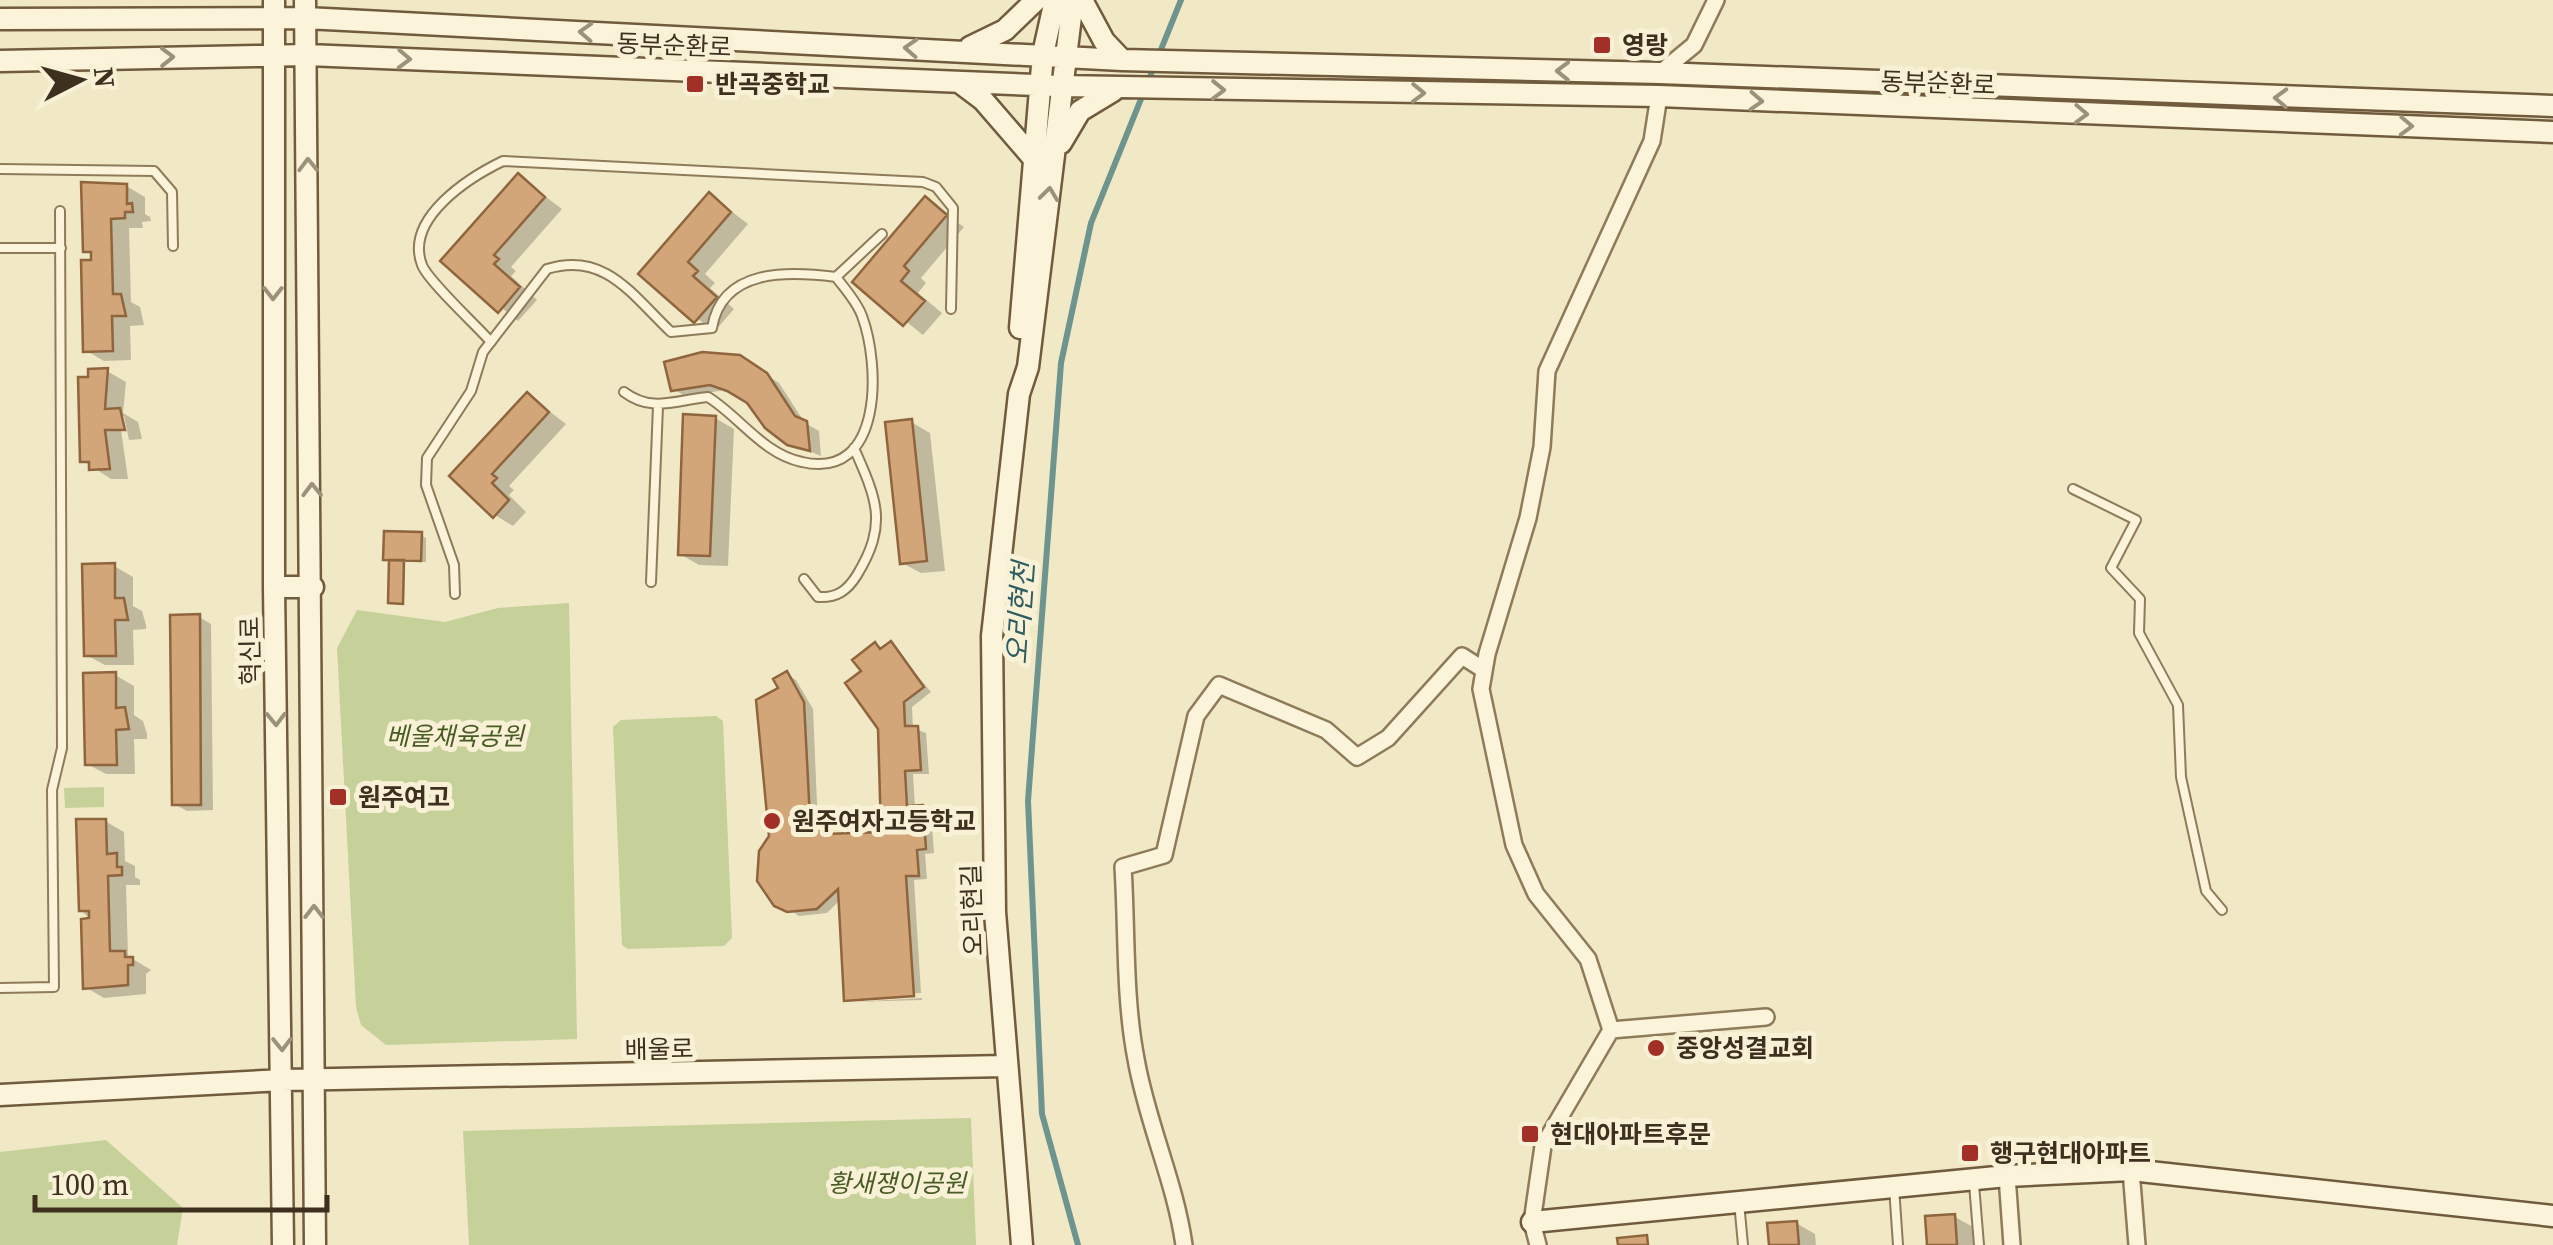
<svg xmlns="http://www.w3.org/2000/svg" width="2553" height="1245" viewBox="0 0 2553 1245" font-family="'Source Serif 4','Noto Sans KR',serif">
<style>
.green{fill:#c5d199}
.shadow{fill:#0003}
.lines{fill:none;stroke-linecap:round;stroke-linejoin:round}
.stream{stroke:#6d948e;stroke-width:6}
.building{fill:#d2a679;stroke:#8f653e;stroke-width:2.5}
.lane-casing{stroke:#8e7b5a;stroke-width:12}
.street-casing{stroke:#8e7b5a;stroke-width:20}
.secondary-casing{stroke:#705b3d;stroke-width:25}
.lane{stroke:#fbf4da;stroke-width:8}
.street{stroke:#fbf4da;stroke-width:15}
.secondary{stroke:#fbf4da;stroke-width:20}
.oneway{stroke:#9c927c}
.poi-dot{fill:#a23026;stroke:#f8f1d6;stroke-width:4}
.labels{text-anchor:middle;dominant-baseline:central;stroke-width:10;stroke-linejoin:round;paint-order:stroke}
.street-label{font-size:25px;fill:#3e301f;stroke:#f8f1d6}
.poi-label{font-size:25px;font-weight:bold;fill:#3e301f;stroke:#f8f1d6;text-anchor:start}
.park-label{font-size:25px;font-style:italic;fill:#485b24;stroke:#f8f1d6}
.water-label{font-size:28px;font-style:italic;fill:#2d5d5e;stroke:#f8f1d6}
</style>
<rect width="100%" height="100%" fill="#f1e8c6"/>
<path class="green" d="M569,603L577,1039L386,1045L361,1025L356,1007L337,648L357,610L445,622L498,608Z
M716,716L723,721L732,938L724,946L628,949L622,945L613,727L621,720Z
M104,787V807L65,808L64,788Z
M971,1118L976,1245H469L463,1131Z
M106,1140L183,1208L177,1245H0V1152Z"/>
<path class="shadow" d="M518,176L562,209L511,267L516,271L511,276L537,300L518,321L443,261Z
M126,186L145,197V214L150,217L151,221L142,222L143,228H129L131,302L140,307L144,325L130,326L131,360L104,361L85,350L94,262V256L85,251Z
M710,195L748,224L705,274L715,283L710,288L734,309L714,332L642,273Z
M925,200L964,227L921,278L926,283L918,293L942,313L923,335L855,281Z
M753,366L779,383L805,423L819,431L821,456L789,443L750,403L724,390L686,397L674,389Z
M107,371L126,382L123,413L138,422L142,439L129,440L124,416H119L128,479H111L82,460L90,379Z
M528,395L566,424L509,486L514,490L509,495L526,512L513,526L495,515L452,476Z
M715,418L734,429L728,566L699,565L680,554Z
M911,422L930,433L945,571L921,573L902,563Z
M421,535L426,538V562H405L404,603H393L392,562L386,558Z
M114,566L133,577V606L142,611L146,625V629L133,630L134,665H105L86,655Z
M199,617L211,624L213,810L187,811L174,804Z
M891,644L931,692L912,707L913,728L926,733L929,774H913L915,808L931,813L934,853L925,854L927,879L914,880L921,993L852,998V1002L846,999L841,899L827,913L799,916L765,893L758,866L772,836L781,689L787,674L796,680L813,709L818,827L828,837L884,834L881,728L864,672L876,645L883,650Z
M115,675L134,686V715L143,721L147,734V739H134L135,774H106L87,764Z
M105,821L124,832L125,861L135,866V877L140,880V885H126L128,956L151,970L146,974V994L104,998L85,987L92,921L81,910Z
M922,998V1000L852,1002Z
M1955,1217L1973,1227L1975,1245H1929Z
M1796,1223L1815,1234L1816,1245H1772Z"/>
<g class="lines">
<path class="stream" d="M1078,1245L1042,1114L1028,801L1061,363L1091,223L1181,0"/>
</g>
<path class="building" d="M518,173L545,197L494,255L499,259L494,264L520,287L498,313L440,261Z
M81,182L127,184V204L132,203L133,212H125V218L111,219L113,294H121L126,316H112L113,351L83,352L81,260H91V252H83Z
M709,192L731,212L688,262L698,271L693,276L717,297L694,323L638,274Z
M925,196L947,215L904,266L909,271L901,281L925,301L903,326L852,282Z
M702,352L740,355L767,373L795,416L807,421L810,451L787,445L765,428L747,403L727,391L710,385L671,391L664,362Z
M108,368L105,409L120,408L125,430H105L110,469L89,470V462H80L78,377H88V369Z
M527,392L549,412L492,474L497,478L492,483L509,500L493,518L449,476Z
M683,414L716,416L710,556L678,555Z
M912,419L927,561L900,564L885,422Z
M384,531L422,532L421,561L383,560Z
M389,560H404L403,604L388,603Z
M115,563V598H124L128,620H115L116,656H84L82,564Z
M200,614L201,805H172L170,615Z
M891,641L924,687L904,702L905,726H918L921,770L905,771L907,806L923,805L926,849L917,850L919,876H906L914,996L844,1001L838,889L817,909L787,912L774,906L757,881L759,851L769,836L756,700L778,688L773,679L787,671L804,702L810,819L825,834L881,832L878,729L845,683L861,671L852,660L875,642L880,649Z
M116,672V708L125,707L129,729L116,730L117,765H85L83,673Z
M76,819H106L107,854L117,853V867H122V875L108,876L110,951H125V957H133V965H128V985L83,989L81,919L89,918V911H79Z
M1955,1214L1957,1245H1927L1925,1216Z
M1797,1221L1799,1245H1769L1767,1223Z
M1647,1235L1648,1245H1618L1617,1238Z"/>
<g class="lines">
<g class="lane-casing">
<path id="lane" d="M0,169L154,171L172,192L173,246
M0,248H61
M491,342C477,326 428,281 422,265C404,218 470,177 503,161L923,182L936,187L953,208L951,309
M624,392C652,413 675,400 708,397C740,417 763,454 802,462C884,481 880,364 862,316C857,302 845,289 836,277
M2073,489L2136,520L2111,568L2140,599L2139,633L2178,705L2181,777L2206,891L2222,910
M804,579L818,597C837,598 847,591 857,575C888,524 877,500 854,448
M651,582L658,406
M455,594L454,565L426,485L427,458L471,391L483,352L547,269C605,251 632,295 671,332L712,328C722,268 788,271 836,277L882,234
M0,988L54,987L52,790L62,748L60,211
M1974,1184L1979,1245
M1894,1187L1898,1245
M1739,1202L1743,1245"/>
</g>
<g class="street-casing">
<path id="street" d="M1660,73L1694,45L1716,0
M1611,1030L1766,1017
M2131,1170L2137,1245
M2007,1176L2012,1245
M1184,1245C1175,1181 1147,1123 1136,1059C1124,997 1127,930 1123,867L1164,855L1196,716L1219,685L1326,730L1357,757L1388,738L1462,656L1484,670
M1538,1245L1532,1222L1543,1146L1611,1030L1588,959L1536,894L1514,845L1481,689L1487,654L1528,518L1542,447L1547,371L1652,141L1659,96"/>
</g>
<g class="secondary-casing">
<path id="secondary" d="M274,0V587L283,1245
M305,0L315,1245
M1082,0L1104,41L1122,60
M0,19L306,18L1122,60L1660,73L2553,106
M970,47L1005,30L1036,0
M0,61L307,55L1061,86L1659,96L2553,132
M959,82L983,100L1034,159
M1061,143L1080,111L1113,91
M1020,328L1043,54L1055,0
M274,587H313
M0,1095L283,1080L1005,1066
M1532,1222L2007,1176L2131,1170L2553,1216
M1022,1245L995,912L992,636L1019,394L1028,367L1073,0"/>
</g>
<use href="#lane" class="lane"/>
<use href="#street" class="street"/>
<use href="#secondary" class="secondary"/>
</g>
<defs><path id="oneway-chevron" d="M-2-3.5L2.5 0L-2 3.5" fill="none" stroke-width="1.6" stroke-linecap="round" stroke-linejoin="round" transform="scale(2.5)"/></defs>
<g class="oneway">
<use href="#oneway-chevron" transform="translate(586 32) rotate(-177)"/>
<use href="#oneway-chevron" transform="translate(911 48) rotate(-177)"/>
<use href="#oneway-chevron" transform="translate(167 57) rotate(-1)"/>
<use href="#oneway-chevron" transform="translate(404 59) rotate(2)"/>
<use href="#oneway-chevron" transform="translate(1563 71) rotate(-179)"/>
<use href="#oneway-chevron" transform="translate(1218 90) rotate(1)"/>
<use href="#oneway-chevron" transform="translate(1418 93) rotate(1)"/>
<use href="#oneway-chevron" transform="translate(2281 98) rotate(-178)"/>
<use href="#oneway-chevron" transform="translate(1756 101) rotate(3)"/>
<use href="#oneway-chevron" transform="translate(2081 114) rotate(2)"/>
<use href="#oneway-chevron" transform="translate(2406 126) rotate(2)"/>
<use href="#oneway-chevron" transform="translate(308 165) rotate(-91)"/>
<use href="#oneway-chevron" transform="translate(1049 194) rotate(-83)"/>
<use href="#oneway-chevron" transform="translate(273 293) rotate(90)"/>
<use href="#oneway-chevron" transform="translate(312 490) rotate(-91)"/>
<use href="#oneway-chevron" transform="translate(276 719) rotate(89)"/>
<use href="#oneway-chevron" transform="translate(314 912) rotate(-90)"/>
<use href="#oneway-chevron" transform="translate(282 1044) rotate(89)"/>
</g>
<g class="poi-dot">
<rect x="1592" y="35" width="20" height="20" rx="5"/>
<rect x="685" y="74" width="20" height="20" rx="5"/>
<rect x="328" y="787" width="20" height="20" rx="5"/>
<circle cx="772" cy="821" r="10"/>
<circle cx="1656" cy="1048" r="10"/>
<rect x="1520" y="1124" width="20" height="20" rx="5"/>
<rect x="1960" y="1143" width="20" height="20" rx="5"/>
</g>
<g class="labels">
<g class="street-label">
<text transform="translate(674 45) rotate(2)">동부순환로</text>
<text transform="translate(1938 83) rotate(2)">동부순환로</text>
<text transform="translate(250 651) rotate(-91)">혁신로</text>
<text transform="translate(972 910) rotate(-92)">오리현길</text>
<text transform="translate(659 1049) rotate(-1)">배울로</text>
</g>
<g class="poi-label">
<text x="1622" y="45">영랑</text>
<text x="715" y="84">반곡중학교</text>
<text x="358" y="797">원주여고</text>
<text x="792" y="821">원주여자고등학교</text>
<text x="1676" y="1048">중앙성결교회</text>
<text x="1550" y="1134">현대아파트후문</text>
<text x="1990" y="1153">행구현대아파트</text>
</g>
<g class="park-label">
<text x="455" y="736">베울채육공원</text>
<text x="897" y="1183">황새쟁이공원</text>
</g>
<g class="water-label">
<text transform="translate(1020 613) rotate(-86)">오리현천</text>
</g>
</g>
<g transform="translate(80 80) rotate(84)" stroke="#f8f1d6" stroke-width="8" paint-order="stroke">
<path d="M0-8L18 38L0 25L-18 38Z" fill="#3e301f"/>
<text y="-15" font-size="28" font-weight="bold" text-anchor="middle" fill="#3e301f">N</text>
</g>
<path d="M35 1195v15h292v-15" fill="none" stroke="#3e301f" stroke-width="5"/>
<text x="50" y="1195" font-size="30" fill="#3e301f" stroke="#f8f1d6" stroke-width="8" paint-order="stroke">100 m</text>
</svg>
